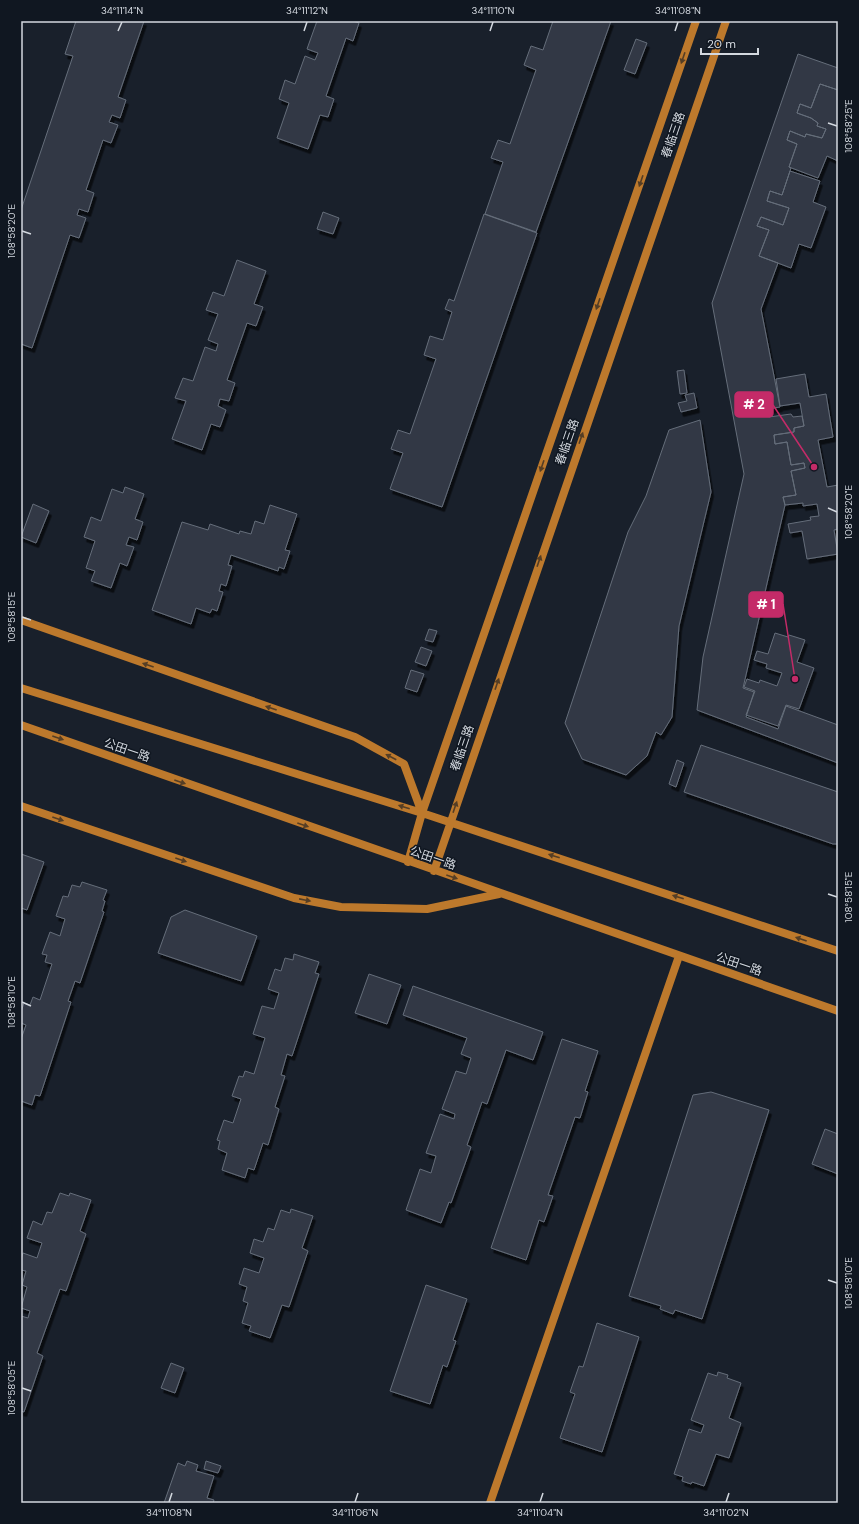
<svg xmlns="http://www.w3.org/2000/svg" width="859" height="1524" viewBox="0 0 859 1524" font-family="'DM Sans','Noto Sans SC',sans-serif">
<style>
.building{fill:#323945;stroke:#656d7a;filter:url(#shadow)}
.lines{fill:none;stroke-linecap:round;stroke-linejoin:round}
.secondary{stroke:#bd792c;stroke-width:8}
.oneway{fill:#553e25}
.ticks{fill:none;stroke:#d3d8df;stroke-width:1.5}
.labels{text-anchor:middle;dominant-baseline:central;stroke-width:3;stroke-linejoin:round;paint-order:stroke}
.street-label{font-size:12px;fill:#d3d8df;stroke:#101721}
.leader{fill:none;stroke:#c42b68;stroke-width:1.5}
.callout-dot{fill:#c42b68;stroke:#101721;stroke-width:1.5}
.callout{fill:#c42b68;stroke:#c42b68;stroke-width:1.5}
.callout-label{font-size:13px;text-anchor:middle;font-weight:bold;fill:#fff}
.neatline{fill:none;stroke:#d3d8df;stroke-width:1.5}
.ticks-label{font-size:10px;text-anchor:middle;fill:#d3d8df}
</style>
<defs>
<filter id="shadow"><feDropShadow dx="2.5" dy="4.5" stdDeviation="0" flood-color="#0009"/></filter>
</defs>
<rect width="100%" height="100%" fill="#19202b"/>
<path class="building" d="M76,21H144L118,97L126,100L120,118L112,115L109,122L118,125L111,143L103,140L86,190L94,193L88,212L79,209L77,215L86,218L79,238L70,235L32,348L21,344V210L73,56L65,54Z
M317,21H353L359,23L353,41L346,38L326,96L334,99L328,117L320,115L308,149L277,138L289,103L279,99L285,80L295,84L305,56L315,60L318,53L307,49Z
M553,21H611L536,232L485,214L503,162L491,158L498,140L510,144L536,70L524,65L531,46L543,50Z
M636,39L647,43L635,74L624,70Z
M798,54L838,68V90L820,84L811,108L800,104L797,113L811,118L818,123L817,126L826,129L822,138L806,134L805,137L790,131L787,140L797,144L789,167L791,168L782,195L770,191L767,201L789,208L783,225L761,217L757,226L769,230L759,256L778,263L761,309L780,407L768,409L769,417L791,414L793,417L802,416L804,426L794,428V432L774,435L775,444L787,442L791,465L804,463L805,468L791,471L796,495L783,497L785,505L743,688L754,692L746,717L778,729L786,706L838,725V763L697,710L703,657L744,474L712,303Z
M820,84L838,90V161L827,156L818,178L789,167L797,144L787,140L790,131L805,137L806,134L822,138L826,129L817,126L818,123L811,118L797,113L800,104L811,108Z
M790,171L820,181L813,202L826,207L811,248L799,244L791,268L759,256L769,230L757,226L761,217L783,225L789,208L767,201L770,191L782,195Z
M323,212L339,218L333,234L317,229Z
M484,214L537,233L442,507L390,489L403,453L391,449L398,430L410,434L436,359L424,355L430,336L443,340L452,312L445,309L449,299L454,301Z
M237,260L266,271L254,304L263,307L256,326L247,323L227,380L235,383L229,401L220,399L218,406L226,410L220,427L211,424L202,450L172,439L186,401L175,398L183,378L193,381L205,347L216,351L218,344L208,340L218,314L206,310L213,292L224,296Z
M684,370L687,393L680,394L677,371Z
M805,374L809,397L826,394L833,437L818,440L827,487L838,485V529L834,530L838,554L807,559L802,531L790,533L788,524L811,520L810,517L819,516L817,504L803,506V503L785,505L783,497L796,495L791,471L805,468L804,463L791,465L787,442L775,444L774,435L794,432V428L804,426L800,403L780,406L776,379Z
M694,393L697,408L681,412L678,403L687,401L685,395Z
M700,420L711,492L679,626L672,717L661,735L656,732L647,756L626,775L582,759L565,723L628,532L646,496L669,430Z
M125,487L144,494L135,519L143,522L137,540L129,537L126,545L134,547L127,566L120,563L111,588L91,581L95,571L86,568L95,541L84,537L91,517L101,521L112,489L123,493Z
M33,504L49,511L36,543L21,537Z
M270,505L297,514L285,550L290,551L284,569L279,567L278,571L231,555L228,565L232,566L226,586L221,584L219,591L223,592L217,611L212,609L210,613L196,608L191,624L152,610L182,522L208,530L210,524L239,534L240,531L251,534L255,521L264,524Z
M429,629L437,631L433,642L425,640Z
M775,633L788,637L789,635L805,640L797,662L814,668L799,709L786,705L778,726L746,715L755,691L744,687L747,679L759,683L760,680L777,686L782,673L766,668L767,664L754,660L757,651L768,654Z
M421,647L432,651L426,666L415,662Z
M411,670L424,674L417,692L405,688Z
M701,745L838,792V844H833L684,792Z
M677,760L684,763L676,787L669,784Z
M21,854L44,862L27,910L21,908Z
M82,882L107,890L103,900L105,901L102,911L104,912L80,983L75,981L68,1001L71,1002L40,1096L35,1095L32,1105L21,1101V1039L26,1025L21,1023V1012L24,1003L30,1005L33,997L40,1000L52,964L45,962L47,955L42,954L50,932L60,936L65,919L56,916L63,896L68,897L72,885L80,887Z
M185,910L257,936L241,981L158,953L171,917Z
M294,954L319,962L315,973L319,974L292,1056L287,1054L281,1075L285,1076L275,1107L279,1109L268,1145L263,1143L254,1170L248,1168L245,1178L222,1170L227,1153L218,1149L220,1141L217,1140L224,1120L233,1123L241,1099L232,1096L239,1076L243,1077L245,1071L254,1074L265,1038L253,1034L262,1006L274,1009L279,993L268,989L275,969L281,971L285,958L293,960Z
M369,974L401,985L387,1024L355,1013Z
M413,986L543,1032L533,1060L506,1050L487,1104L482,1102L467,1145L471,1147L451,1203L449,1202L441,1223L406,1210L420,1169L431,1173L436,1156L426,1153L440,1114L454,1119L455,1114L442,1109L456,1071L466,1074L471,1058L461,1054L467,1038L403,1015Z
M562,1039L598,1051L585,1091L588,1092L580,1118L575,1117L548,1195L553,1196L544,1222L539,1220L526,1260L491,1248Z
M711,1092L769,1110L702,1319L675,1310L673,1314L660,1309L661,1306L629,1296L693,1095Z
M825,1129L838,1134V1174L812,1164Z
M60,1193L69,1196L70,1193L91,1200L80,1231L86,1234L66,1291L60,1289L37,1353L43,1356L24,1412L21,1411V1316L28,1318L30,1311L21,1308L27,1287L22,1285L26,1271L21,1270V1259L23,1253L37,1258L42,1243L27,1238L33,1221L42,1225L47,1212L52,1213Z
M291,1209L313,1216L302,1248L308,1251L289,1307L282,1305L270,1338L249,1331L251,1326L242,1323L248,1303L243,1301L247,1287L239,1284L244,1268L259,1273L264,1258L250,1253L254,1239L263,1242L268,1228L274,1230L281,1210L290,1213Z
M426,1285L467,1299L453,1340L456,1341L447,1367L443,1365L430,1404L390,1391Z
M597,1323L639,1337L602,1452L560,1438L575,1394L570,1392L579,1366L583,1367Z
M171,1363L184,1368L175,1393L161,1388Z
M718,1372L728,1375L727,1378L741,1383L729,1418L741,1423L729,1458L716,1454L704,1486L692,1482L691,1484L682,1481L683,1477L674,1474L689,1429L701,1433L704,1425L691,1420L708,1373L717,1376Z
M187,1461L198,1465L196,1471L214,1476L207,1498L214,1500L213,1503H164L178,1463L185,1466Z
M206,1461L221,1466L218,1473L204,1469Z"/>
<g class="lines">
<path class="secondary" d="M21,620L355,737L404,764L422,813
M21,688L422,813L838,951
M21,725L838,1011
M21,806L294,898L341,907L427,909L499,894
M408,862L422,813L696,21
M434,871L726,21
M490,1503L679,956"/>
</g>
<defs><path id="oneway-solid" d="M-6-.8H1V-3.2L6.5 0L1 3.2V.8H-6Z"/></defs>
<g class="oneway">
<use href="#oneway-solid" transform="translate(683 58) rotate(109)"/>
<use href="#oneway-solid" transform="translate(641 181) rotate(109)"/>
<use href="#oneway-solid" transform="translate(598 304) rotate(109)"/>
<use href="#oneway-solid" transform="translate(581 438) rotate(-71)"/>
<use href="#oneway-solid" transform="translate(542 466) rotate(109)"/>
<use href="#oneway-solid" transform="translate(539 561) rotate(-71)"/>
<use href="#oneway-solid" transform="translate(148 665) rotate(-161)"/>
<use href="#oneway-solid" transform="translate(497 684) rotate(-71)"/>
<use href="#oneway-solid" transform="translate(271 708) rotate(-161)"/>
<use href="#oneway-solid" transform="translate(58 738) rotate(19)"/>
<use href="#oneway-solid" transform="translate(391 757) rotate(-152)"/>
<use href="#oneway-solid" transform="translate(180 782) rotate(19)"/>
<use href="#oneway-solid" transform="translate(404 807) rotate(-163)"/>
<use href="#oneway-solid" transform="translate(455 807) rotate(-71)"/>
<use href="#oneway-solid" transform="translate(58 819) rotate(19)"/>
<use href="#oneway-solid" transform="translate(303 825) rotate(19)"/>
<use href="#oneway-solid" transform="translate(554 856) rotate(-162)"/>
<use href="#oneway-solid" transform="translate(181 860) rotate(19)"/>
<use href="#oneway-solid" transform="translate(452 877) rotate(19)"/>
<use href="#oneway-solid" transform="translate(678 897) rotate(-162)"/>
<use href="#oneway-solid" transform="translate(305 900) rotate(11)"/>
<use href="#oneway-solid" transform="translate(801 939) rotate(-161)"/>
</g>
<path class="ticks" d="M118,31L122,22M304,31L307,22M490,31L493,22M675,31L678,22M828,123L837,126M22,231L31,234M828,508L837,512M22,617L31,620M828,894L837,897M22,1002L31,1006M828,1280L837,1283M22,1388L31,1391M169,1502L172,1493M355,1502L358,1493M540,1502L543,1493M726,1502L729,1493"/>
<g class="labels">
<g class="street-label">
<text transform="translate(673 135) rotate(-71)">春临三路</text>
<text transform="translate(567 442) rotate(-71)">春临三路</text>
<text transform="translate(462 748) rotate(-71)">春临三路</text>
<text transform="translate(127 750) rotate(19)">公田一路</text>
<text transform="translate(433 858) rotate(19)">公田一路</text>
<text transform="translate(739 964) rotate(19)">公田一路</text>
</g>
</g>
<path class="leader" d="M814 467L773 405M795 679L783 604"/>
<g class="callout-dot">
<circle cx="814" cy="467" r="4"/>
<circle cx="795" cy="679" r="4"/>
</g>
<g class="callout">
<rect x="735" y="392" width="38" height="25" rx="4"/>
<rect x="749" y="592" width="34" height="25" rx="4"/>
</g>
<g class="callout-label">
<text x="754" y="409"># 2</text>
<text x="766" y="609"># 1</text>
</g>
<rect width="859" height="1524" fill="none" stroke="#101721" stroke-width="44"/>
<path d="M701 48v6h57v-6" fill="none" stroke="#d3d8df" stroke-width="2"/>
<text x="707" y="48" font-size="12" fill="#d3d8df" stroke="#101721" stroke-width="3" paint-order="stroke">20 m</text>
<rect x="22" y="22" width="815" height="1480" class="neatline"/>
<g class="ticks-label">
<text x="122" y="14">34°11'14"N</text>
<text x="307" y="14">34°11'12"N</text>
<text x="493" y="14">34°11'10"N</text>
<text x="678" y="14">34°11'08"N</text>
<text transform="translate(848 126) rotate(-90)" y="4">108°58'25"E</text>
<text transform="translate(11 231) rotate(-90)" y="4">108°58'20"E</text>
<text transform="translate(848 512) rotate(-90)" y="4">108°58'20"E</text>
<text transform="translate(11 617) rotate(-90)" y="4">108°58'15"E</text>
<text transform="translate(848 897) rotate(-90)" y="4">108°58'15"E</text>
<text transform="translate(11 1002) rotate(-90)" y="4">108°58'10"E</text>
<text transform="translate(848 1283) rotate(-90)" y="4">108°58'10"E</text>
<text transform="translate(11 1388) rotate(-90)" y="4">108°58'05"E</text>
<text x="169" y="1516">34°11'08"N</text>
<text x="355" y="1516">34°11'06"N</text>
<text x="540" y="1516">34°11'04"N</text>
<text x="726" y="1516">34°11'02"N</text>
</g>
</svg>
